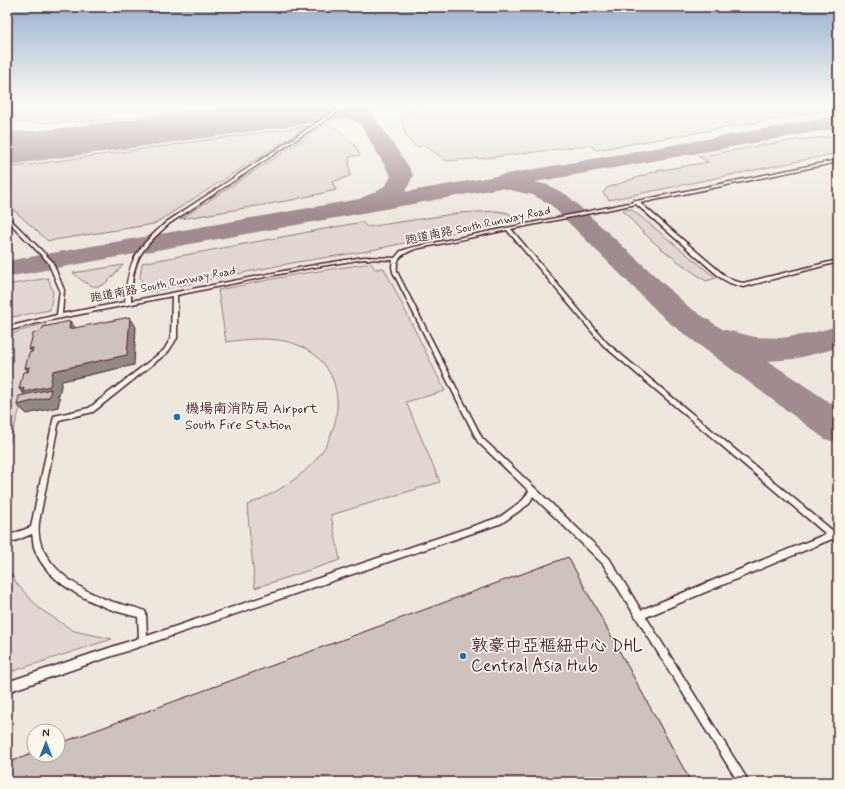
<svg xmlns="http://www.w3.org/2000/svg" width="845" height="789" viewBox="0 0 845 789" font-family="Mynerve,'LXGW WenKai TC',sans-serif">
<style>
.built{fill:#eee7de;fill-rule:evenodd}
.green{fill:#e2d7d0;stroke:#967b7e}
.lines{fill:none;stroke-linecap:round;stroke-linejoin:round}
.taxiway{fill:#a28b8c;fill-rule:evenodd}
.runway{fill:#a28b8c;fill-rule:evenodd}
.lane-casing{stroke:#4a1f2b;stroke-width:3}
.lane{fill:#fbf7ec;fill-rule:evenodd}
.shaded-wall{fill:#918884;stroke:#4a1f2b}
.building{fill:#cfc2bc;stroke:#4a1f2b}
.poi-dot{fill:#1f6fb2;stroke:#fbf7ec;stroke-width:1.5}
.labels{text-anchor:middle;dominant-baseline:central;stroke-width:3.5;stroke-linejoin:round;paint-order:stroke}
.far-street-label{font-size:12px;fill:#4a1f2b;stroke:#fbf7ec}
.poi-label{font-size:14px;fill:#4a1f2b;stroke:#fbf7ec;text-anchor:start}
.near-poi-label{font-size:17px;fill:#4a1f2b;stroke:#fbf7ec;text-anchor:start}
</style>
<rect width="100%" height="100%" fill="#fbf7ec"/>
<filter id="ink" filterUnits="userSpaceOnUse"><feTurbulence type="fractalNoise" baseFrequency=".025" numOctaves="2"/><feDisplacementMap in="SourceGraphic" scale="8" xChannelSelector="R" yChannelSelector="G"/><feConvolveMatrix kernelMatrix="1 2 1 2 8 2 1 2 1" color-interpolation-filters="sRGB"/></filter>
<g filter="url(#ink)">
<path class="built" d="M7,105H838V782H7ZM34,731H58V755H34Z"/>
<path class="green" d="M7,105H238C162,115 85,125 7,122Z
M461,105H838V108L597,150L590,145L486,158L447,161L424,145L415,147L406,136L401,118C409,108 448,107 461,105Z
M326,124C340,129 354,141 360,155L349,157L350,176L332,182L336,190L292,200L181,219Z
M308,126L154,224L48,241L7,204V168Z
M838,136V153L609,200L603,193L607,188L656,171L708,162L699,157C745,148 791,139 838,136Z
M631,209L716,278L706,281C675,260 647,240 623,210Z
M497,211L508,213L518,219L362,252L297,262L147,292L140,278L142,263L362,222L367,227L460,213Z
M371,263L375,269L384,268L445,391L406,402L440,482L331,515L340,560L255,588L247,505C276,493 305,477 323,450C349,410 340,356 289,342C268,337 247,339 226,342L218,290L293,275Z
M123,265C103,287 99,296 73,273Z
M48,278L53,292L50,310L7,318V285Z
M46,323L7,451V345L14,333Z
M7,566L17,584L40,609L74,631L112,639L7,673Z"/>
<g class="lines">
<path class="taxiway" d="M330,105L350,107L348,105H366L409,167L413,176L405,192L838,116V128L535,182L548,185L567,195L689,307L722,329L755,337L781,338L808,334L838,326V348L794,359L768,361L838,408V443L825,439L667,321L551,205L533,195L501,188L7,277V261L359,199C372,193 386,190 391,176L360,124L345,117L306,116L300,115L297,111L300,107Z
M144,126L151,128L154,132L151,136L7,144V132Z"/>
<path class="runway" d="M246,105H372L365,114L350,118L7,165V135Z"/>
<g class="lane-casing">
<path id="lane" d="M344,105H348L170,223C140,250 132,259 131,301L309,266L364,257L395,258L401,251L414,247L634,202V200H635L637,201L838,160V162L640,203L725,276L734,281L743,283L838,260V262L743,287L730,283L721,278L636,204L511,229L607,343L833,531L838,529V544L832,539L646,617L749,782H738L603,564L533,496L529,504L502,523L7,692V682L139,638L138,617C101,609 46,586 34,547C33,543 33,538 32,534L7,544V536L31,527L33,517L54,416L89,408L164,350L171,338L172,296L41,322L7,331V327L57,315L60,290L48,262L7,220V217H8L52,261L64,290L62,314L125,302C128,259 136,249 168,221ZM507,230L603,345L826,534L641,610L609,558L482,438L397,272C395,257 403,254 415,249ZM364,259L393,260L392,266L393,272L478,442L529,491L523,500L500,517L147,636L146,614L145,611C134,606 121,605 110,601C83,591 54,574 42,547C38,538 38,526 40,517L59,420L93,412L168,352L177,338V295L309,268Z"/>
</g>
<use href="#lane" class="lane"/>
</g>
<path class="shaded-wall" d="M130,317L136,327L134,365L62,381L59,395H57L60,398L58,407L27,414L17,405L29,399L19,389L53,371Z
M70,321L78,331L69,329Z
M33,348L38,359L29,349Z
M29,367L34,378L25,368Z"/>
<path class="building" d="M130,317L127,355L53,371L50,386L23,392L24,388L19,389L23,372H28L29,367L25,368L29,353L32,352L33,348L29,349L33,334L42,330L43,327L70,321L69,329Z
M51,389L49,397L17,405L19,396Z
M568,557L691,782H7V763L34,753V755H58V744Z"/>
</g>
<linearGradient id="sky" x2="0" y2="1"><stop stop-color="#97b1cf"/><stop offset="0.49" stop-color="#fdfbf6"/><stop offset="1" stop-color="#fdfbf6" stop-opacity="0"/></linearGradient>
<rect width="845" height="215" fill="url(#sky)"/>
<g class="poi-dot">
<circle cx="177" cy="417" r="4"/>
<circle cx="463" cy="656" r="4"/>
</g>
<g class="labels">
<g class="far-street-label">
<text transform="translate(478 226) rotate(-12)">跑道南路 South Runway Road</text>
<text transform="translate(163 285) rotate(-11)">跑道南路 South Runway Road</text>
</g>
<g class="poi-label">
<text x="185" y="409">機場南消防局 Airport<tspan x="185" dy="16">South Fire Station</tspan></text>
</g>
<g class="near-poi-label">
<text x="471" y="646">敦豪中亞樞紐中心 DHL<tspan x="471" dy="20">Central Asia Hub</tspan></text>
</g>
</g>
<rect width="845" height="789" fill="none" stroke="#fbf7ec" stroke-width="24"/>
<rect x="12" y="12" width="821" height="765" fill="none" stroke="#4a1f2b" stroke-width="1.5" filter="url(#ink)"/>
<g transform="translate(46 743)"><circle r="19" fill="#fbf7ec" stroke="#b4a19f"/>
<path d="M0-3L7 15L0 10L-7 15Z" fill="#1f6fb2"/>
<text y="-6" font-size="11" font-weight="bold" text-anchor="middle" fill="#4a1f2b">N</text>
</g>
</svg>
